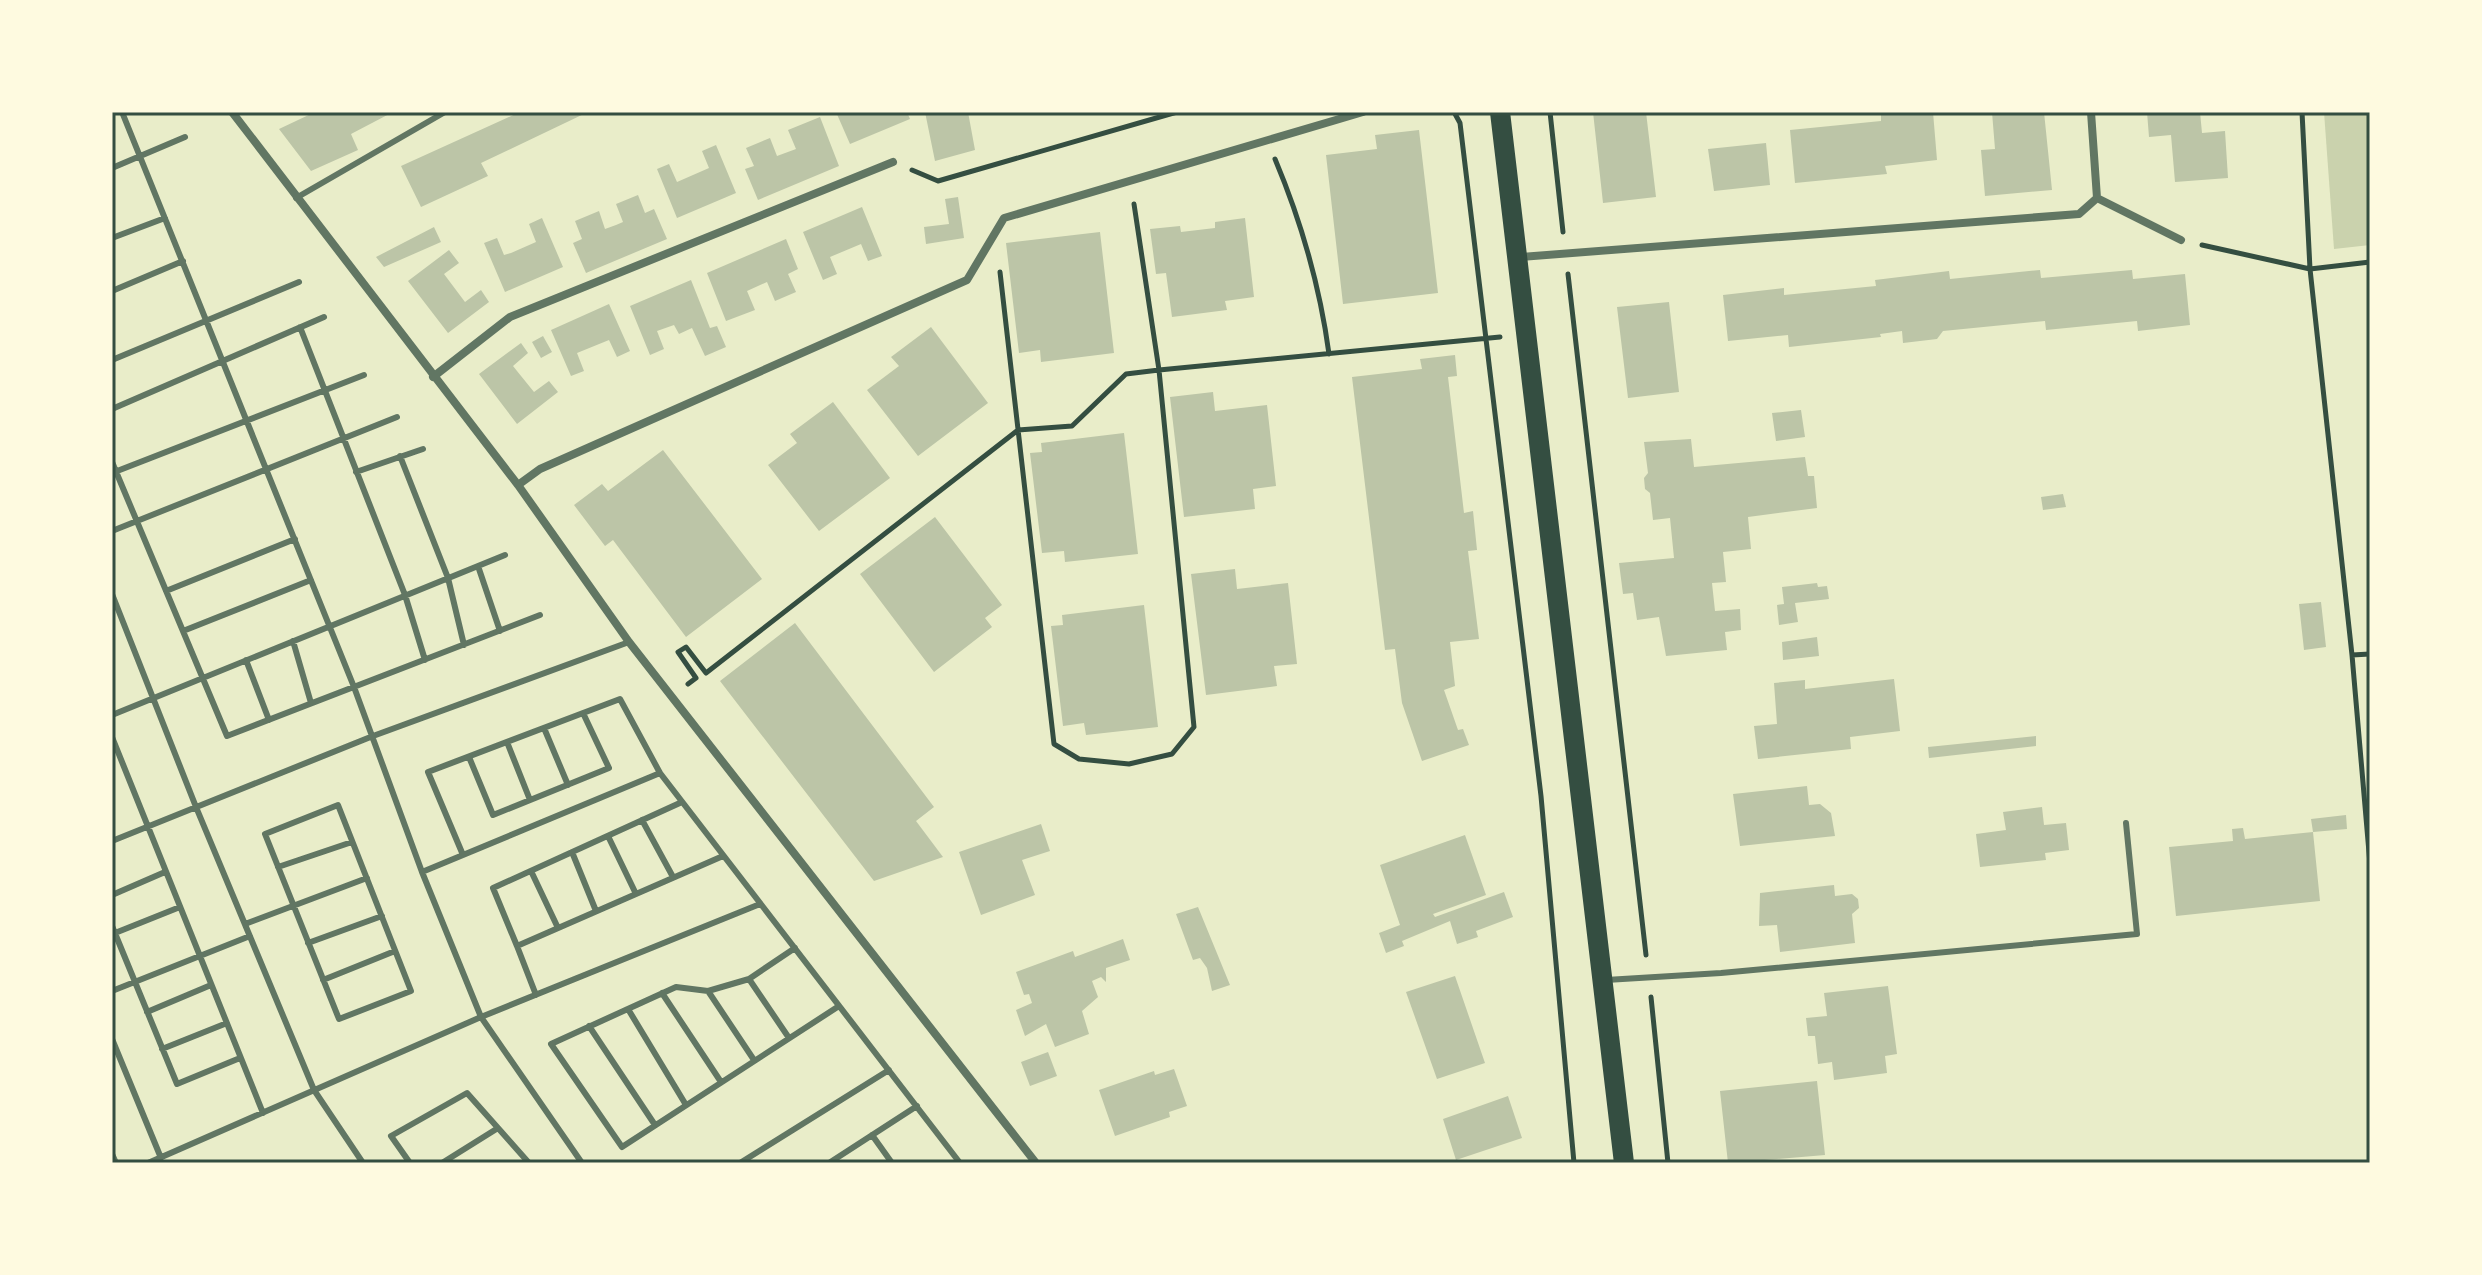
<svg xmlns="http://www.w3.org/2000/svg" width="2482" height="1275" viewBox="0 0 2482 1275" font-family="'Open Sans',sans-serif">
<style>
.green{fill:#cad2ad}
.building{fill:#bcc5a7}
.lines{fill:none;stroke-linecap:round;stroke-linejoin:round}
.path{stroke:#344e41;stroke-width:5}
.service{stroke:#617663;stroke-width:6}
.minor{stroke:#617663;stroke-width:8}
.primary{stroke:#344e41;stroke-width:20}
.neatline{fill:none;stroke:#344e41;stroke-width:3}
</style>
<rect width="100%" height="100%" fill="#e9edc9"/>
<path class="green" d="M2324,112H2370V245L2334,249Z"/>
<path class="building" d="M315,112H393L351,134L358,150L311,171L279,129Z
M520,112H588L481,163L488,176L421,207L401,166Z
M836,112H907L910,119L850,144Z
M925,112H968L975,150L935,161Z
M1593,112H1646L1656,197L1603,203Z
M1933,112L1937,160L1885,166L1887,174L1795,183L1790,130L1881,121V114Z
M1992,112H2044L2052,190L1985,196L1981,150L1995,149Z
M2147,112H2200L2202,133L2225,131L2228,178L2175,182L2171,135L2149,137Z
M820,117L839,166L758,200L745,169L754,166L746,148L770,138L777,156L796,149L788,130Z
M1419,130L1438,293L1343,304L1326,155L1377,149L1375,135Z
M1766,143L1770,185L1714,191L1708,149Z
M716,145L736,193L677,218L657,169L669,164L677,182L709,168L702,151Z
M638,195L645,213L654,209L667,239L586,273L573,243L582,239L575,221L599,211L605,229L616,225L623,222L616,204Z
M958,197L964,238L926,244L924,227L949,224L945,199Z
M862,207L882,256L868,261L861,244L830,257L837,274L823,280L803,232Z
M542,218L563,267L505,292L484,243L497,238L504,255L511,253L536,242L529,224Z
M1245,218L1254,297L1225,301L1227,310L1172,317L1166,273L1156,274L1150,229L1180,226L1181,232L1215,228V222Z
M434,227L441,242L384,267L376,257Z
M1100,232L1114,353L1041,362L1040,350L1019,353L1006,243Z
M786,239L798,269L788,274L796,292L775,301L767,282L758,286L747,291L755,310L726,321L707,273Z
M449,250L459,263L444,274L465,302L481,290L489,302L448,333L408,281Z
M2040,270L2041,278L2132,270L2133,279L2185,274L2190,325L2138,331L2137,321L2046,330L2045,321L1943,331L1937,339L1903,343L1902,331L1880,334L1881,337L1789,347L1788,335L1728,341L1723,295L1784,288V295L1876,286L1875,280L1949,271L1950,279Z
M691,280L710,328L717,326L726,347L705,356L692,328L679,334L674,325L657,331L664,349L650,355L630,306Z
M1669,302L1679,392L1628,398L1617,307Z
M609,304L630,351L617,357L609,340L577,353L584,371L571,376L551,330Z
M931,327L988,403L918,456L867,390L899,366L891,357Z
M543,336L552,352L541,358L532,342Z
M521,343L528,353L513,366L517,371L534,392L549,381L558,392L517,424L479,374Z
M1455,355L1457,376L1448,377L1464,513L1473,511L1477,550L1468,551L1479,639L1450,642L1455,686L1444,690L1458,730L1463,729L1469,745L1422,761L1402,703L1395,649L1385,650L1352,377L1422,369L1420,359Z
M1213,392L1215,411L1267,405L1276,486L1253,489L1255,509L1184,517L1170,397Z
M833,402L890,478L819,531L768,465L797,443L790,434Z
M1801,410L1805,437L1776,441L1772,413Z
M1124,433L1138,554L1065,562L1064,551L1042,553L1030,453L1042,452L1041,443Z
M1691,439L1694,467L1805,457L1808,476H1814L1817,508L1748,517L1751,549L1723,552L1726,582L1712,583L1715,611L1740,609L1741,630L1725,632L1727,650L1666,656L1659,617L1637,620L1633,593L1623,594L1619,563L1674,558L1670,518L1653,520L1650,493L1645,489L1644,478L1648,473L1644,442Z
M663,450L762,579L686,637L613,540L605,546L574,505L602,484L608,491Z
M2063,494L2066,507L2043,510L2041,497Z
M935,517L1002,605L985,618L992,627L934,672L860,574Z
M1235,569L1237,589L1288,583L1297,664L1274,666L1277,686L1206,695L1191,574Z
M1817,583L1818,587L1827,586L1829,599L1795,603L1798,622L1779,625L1777,605L1784,604L1782,587Z
M2321,602L2326,647L2304,650L2299,604Z
M1144,605L1158,727L1086,735L1084,723L1063,726L1051,626L1063,625L1062,615Z
M795,623L934,807L916,821L943,857L874,881L720,681Z
M1817,637L1819,656L1783,660L1782,642Z
M1894,679L1900,731L1850,737L1851,749L1758,759L1754,726L1777,724L1774,683L1805,680V689Z
M2036,736V746L1929,758L1928,747Z
M1807,786L1809,805L1820,804L1831,813L1835,836L1740,846L1733,794Z
M2042,807L2044,825L2066,823L2069,850L2045,853L2046,860L1980,867L1976,834L2006,830L2003,812Z
M2346,815L2347,829L2313,832L2311,819Z
M1041,824L1050,851L1022,860L1035,895L981,915L959,852Z
M2243,828L2245,839L2313,832L2320,901L2176,916L2169,847L2233,841L2232,829Z
M1465,835L1486,895L1433,914L1435,917L1504,892L1513,917L1476,931L1478,937L1457,944L1450,921L1402,941L1404,946L1386,953L1379,933L1400,925L1380,865Z
M1834,885L1835,896L1852,894L1858,899L1859,908L1852,914L1855,943L1780,952L1777,925L1759,926L1760,893Z
M1198,907L1230,985L1212,991L1207,968L1200,958L1193,960L1176,914Z
M1123,939L1130,960L1106,968V982L1101,977L1092,981L1098,997L1082,1011L1089,1034L1055,1047L1046,1024L1025,1036L1016,1010L1032,1003L1029,994L1024,995L1016,972L1073,951L1075,957Z
M1455,976L1485,1063L1437,1079L1406,992Z
M1888,986L1897,1054L1885,1056L1887,1073L1834,1080L1832,1062L1818,1064L1815,1036H1808L1806,1018L1827,1016L1824,993Z
M1048,1052L1057,1076L1030,1086L1021,1062Z
M1174,1069L1187,1106L1169,1112L1170,1117L1115,1136L1099,1090L1154,1071L1155,1075Z
M1817,1081L1825,1155L1728,1163L1720,1091Z
M1508,1096L1522,1138L1456,1160L1443,1119Z"/>
<g class="lines">
<path class="path" d="M1454,112L1460,123L1541,796L1574,1163
M1550,112L1563,232
M2302,112L2310,269L2352,655
M1275,159C1301,221 1320,287 1329,354
M912,170L938,181L1177,112
M2202,245L2310,269L2370,262
M1000,272L1054,744L1079,759L1129,764L1172,754L1194,727L1159,370L1500,337
M1568,274L1646,955
M2370,654L2352,655L2370,864
M688,684L696,678L678,652L686,647L706,673L1018,430L1072,426L1126,374L1159,370L1134,204
M1651,997L1668,1163"/>
<path class="service" d="M122,112L354,687L422,872L481,1017L582,1163
M112,168L185,137
M296,198L445,112
M112,238L165,218
M112,291L183,261
M300,327L405,595L425,660
M112,360L299,282
M112,409L324,317
M400,456L448,578L464,645
M112,462L227,736L540,615
M356,472L423,449
M112,473L364,375
M112,531L397,417
M478,566L500,631
M166,591L295,539
M112,594L196,807L314,1090L363,1163
M183,631L311,580
M293,641L311,703
M246,660L269,720
M112,715L505,555
M544,728L568,785
M112,737L263,1113
M507,742L530,800
M469,757L493,815L609,768L583,713
M682,802L493,888L517,946L723,856
M338,805L411,991L339,1019L265,834Z
M642,820L673,877
M608,836L636,894
M112,841L373,736L629,642
M572,852L596,911
M463,855L428,772L620,699L660,773
M278,867L352,842
M531,871L558,928
M422,872L660,773L960,1163
M112,895L165,872
M245,924L367,878
M112,926L177,1084L240,1058
M115,933L180,907
M308,943L382,916
M517,946L536,995
M795,948L749,979L708,991L676,987L551,1044L622,1147L839,1006
M749,979L789,1038
M323,980L395,951
M1606,980L1721,973L2137,934L2126,823
M112,991L250,936
M708,991L754,1060
M662,993L721,1082
M628,1009L686,1105
M147,1012L211,985
M589,1026L655,1125
M112,1039L161,1158
M162,1049L227,1023
M872,1135L892,1163
M112,1154L116,1163
M148,1163L481,1017L760,904
M410,1163L391,1136L467,1093L529,1163
M442,1163L498,1128
M740,1163L889,1070
M829,1163L917,1106"/>
<path class="minor" d="M232,112L518,485L629,642L1036,1163
M2097,198L2181,240
M1520,257L2079,214L2097,198L2091,112
M433,377L510,317L893,162
M518,485L540,469L967,280L1004,218L1363,112"/>
<path class="primary" d="M1500,112L1624,1163"/>
</g>
<rect width="2482" height="1275" fill="none" stroke="#fefae0" stroke-width="228"/>
<rect x="114" y="114" width="2254" height="1047" class="neatline"/>
</svg>
